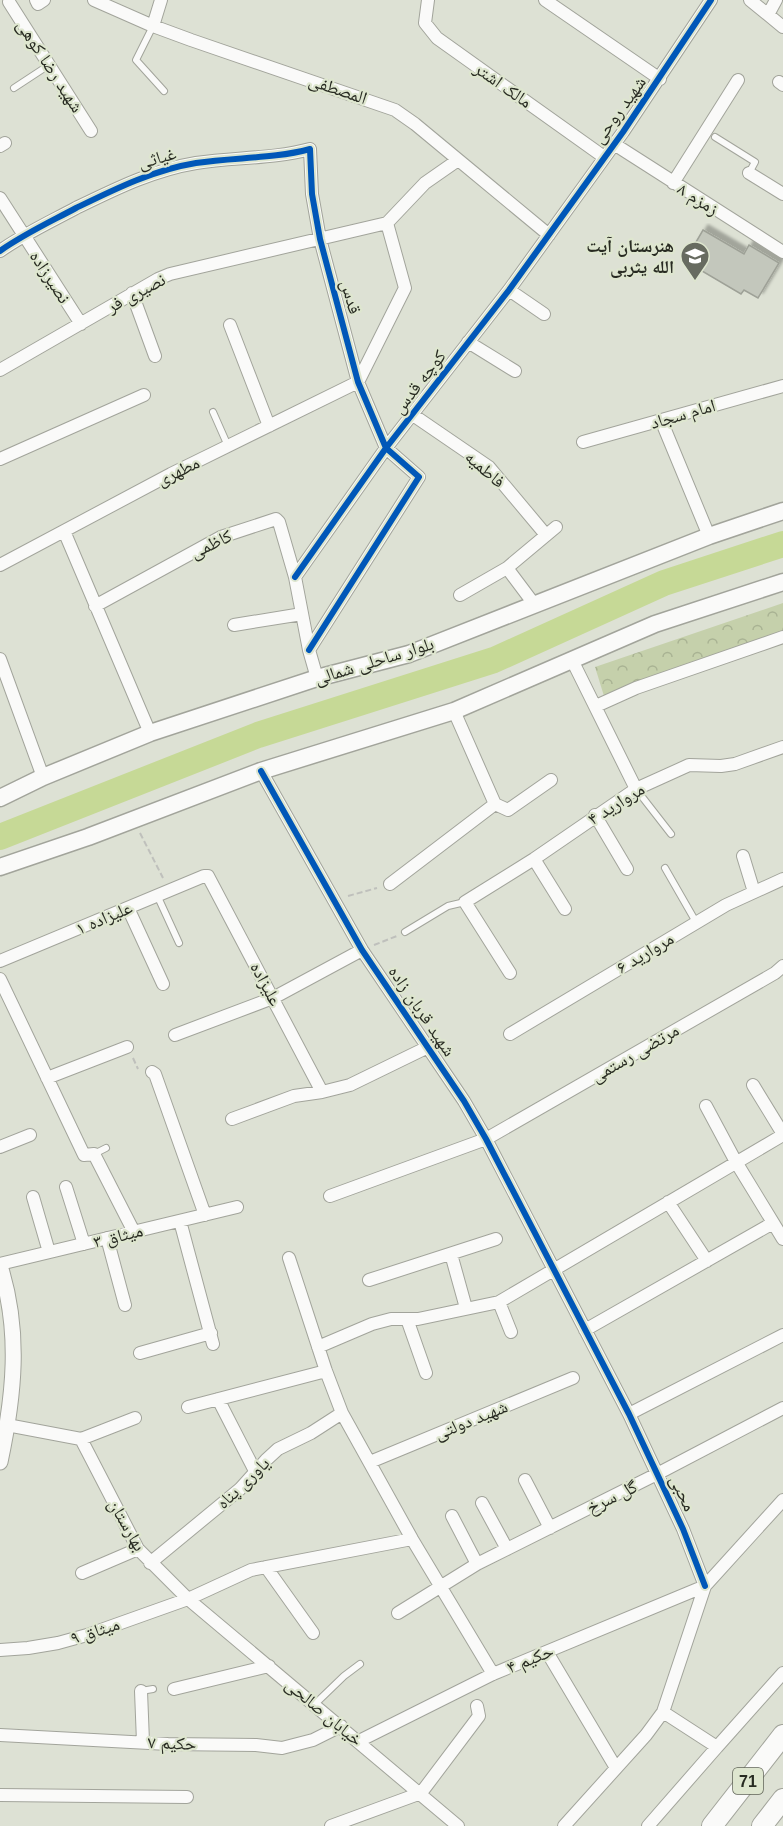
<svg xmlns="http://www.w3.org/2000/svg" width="783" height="1826" viewBox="0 0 783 1826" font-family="Helvetica,'Noto Naskh Arabic',sans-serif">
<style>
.park{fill:url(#park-crowns)}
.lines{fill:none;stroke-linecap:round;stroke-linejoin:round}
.river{stroke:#c6d996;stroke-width:26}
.building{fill:#c3c7bc;stroke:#9ea197;stroke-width:1.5;filter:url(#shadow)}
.service-casing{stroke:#a2a49b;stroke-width:8}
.minor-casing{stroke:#a2a49b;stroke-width:14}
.tertiary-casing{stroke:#a2a49b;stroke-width:17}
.secondary-casing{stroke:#a2a49b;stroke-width:19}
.trunk-casing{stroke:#a2a49b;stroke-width:22}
.path{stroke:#bfc0bc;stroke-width:2;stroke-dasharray:6 3;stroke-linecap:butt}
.service{stroke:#fafaf9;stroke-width:6}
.minor{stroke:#fafaf9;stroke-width:12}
.tertiary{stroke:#fafaf9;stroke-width:15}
.secondary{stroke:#fafaf9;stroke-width:16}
.trunk{stroke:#fafaf9;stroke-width:20}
.cycleway-casing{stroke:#dee6cf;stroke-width:10}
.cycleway{stroke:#0057b8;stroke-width:6}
.labels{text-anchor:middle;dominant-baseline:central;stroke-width:4.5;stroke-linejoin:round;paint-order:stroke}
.shield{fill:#dee6cf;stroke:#5f6356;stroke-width:1.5}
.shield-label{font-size:16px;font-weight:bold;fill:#282b22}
.street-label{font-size:18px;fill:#282b22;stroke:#dee6cf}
.poi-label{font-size:18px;font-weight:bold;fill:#282b22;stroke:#dee6cf;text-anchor:end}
</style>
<defs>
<pattern id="park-crowns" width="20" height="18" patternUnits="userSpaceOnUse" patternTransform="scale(1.5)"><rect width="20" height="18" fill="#c5d0ab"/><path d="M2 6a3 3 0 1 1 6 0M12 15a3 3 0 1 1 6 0" fill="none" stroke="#a9b393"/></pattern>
<filter id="shadow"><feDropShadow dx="5" dy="-5" stdDeviation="1.5" flood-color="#0004"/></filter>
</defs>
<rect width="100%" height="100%" fill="#dde1d4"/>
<path class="park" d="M783,603V633L604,696L595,667Z"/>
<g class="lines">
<path class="river" d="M0,837L258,735L494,660L664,583L783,544"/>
</g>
<path class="building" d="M703,230L744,254L749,245L779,263L758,298L744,290L741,294L685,261Z"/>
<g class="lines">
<g class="service-casing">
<path id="service" d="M153,26L136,60L164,91
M14,88L49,65
M715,137L755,162L749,173
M213,412L228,446
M636,789L671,834
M665,868L696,922
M157,895L179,943
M405,932L448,906L465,902
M94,1154L106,1148
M141,1691L153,1689
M315,1704L344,1676L360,1664"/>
</g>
<g class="minor-casing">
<path id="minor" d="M36,0L38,4L44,0
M94,0L153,26L191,40L395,110L415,124L549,235
M428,0L425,23L437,38L604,157
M545,0L660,79
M750,0L783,27
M9,2L91,131
M769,13L776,0
M153,26L161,0
M779,82L783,85
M614,144L783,252
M0,146L5,143
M749,173L783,194
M673,183L738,80
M0,198L81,324
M0,251C24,234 50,222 76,208C115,189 153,170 196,163C235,157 273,159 310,149L312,194L320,239L358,382L386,448L419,477L309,650
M509,290L544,314
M132,293L155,356
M230,325L269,426
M468,342L515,371
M0,370L158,279L170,274L387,223L425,183L458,160
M413,415L489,467L546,535
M661,420L709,536
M583,442L783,386
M0,459L144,395
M64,531L150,733
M0,565L171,474L358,382L405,288L387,223
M295,577L386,448L509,290L623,132L711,0
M460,595L507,568
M534,604L507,568L556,527
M95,606L221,537L276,519L279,522L295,577L309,650L317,678
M234,625L302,614
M0,659L43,777
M572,660L636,789
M596,706L636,688L783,637
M454,711L495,804
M261,771L362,950L464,1101L486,1139L629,1414L683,1529L705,1586
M595,815L627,869
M743,856L754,892
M534,859L565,909
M390,884L495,804L508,810L551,780
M128,908L163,984
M0,961L204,876H208L322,1092
M510,973L465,902L534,859L636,789L689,765L721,766L735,764L783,747
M0,979L84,1155L94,1154L134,1232
M510,1034L726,905L783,879
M175,1035L273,998L362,950
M152,1072L155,1074L205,1215
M47,1078L127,1047
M753,1085L783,1134
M706,1106L736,1162L783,1239
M232,1119L294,1096L322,1092L350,1085L428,1047
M0,1147L30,1135
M66,1187L84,1244
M330,1196L486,1139L775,973L783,966
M33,1197L49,1252
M668,1202L707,1261
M180,1221L213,1344
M107,1238L125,1305
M451,1254L466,1308
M289,1258L326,1371L342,1413L412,1539L493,1674
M0,1264L237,1207
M369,1280L496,1239
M499,1302L511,1332
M407,1319L426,1373
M585,1330L773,1223
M318,1347L372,1324L391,1319H418L499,1302L783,1135
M140,1353L211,1333
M218,1399L255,1471
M188,1407L326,1371
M629,1414L783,1335
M7,1425L81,1439L135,1418
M81,1439L138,1549L188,1599L458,1826
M370,1462L573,1378
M525,1480L550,1528
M482,1503L507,1549
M452,1516L477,1564
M150,1563L240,1489L266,1460L278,1449L311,1433L342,1413
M266,1567L313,1633
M82,1573L138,1549
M398,1613L477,1564L657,1474L783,1408
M0,1650L28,1648L58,1643L87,1635L188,1599L251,1570L412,1539
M547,1652L616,1768
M174,1689L269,1666
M141,1691L143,1742
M663,1712L717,1747L783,1673
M0,1735L168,1744L256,1745L282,1748L313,1740L341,1726
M359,1741L493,1674L705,1586
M421,1793L479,1716L477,1706
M0,1795L187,1797
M331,1826L421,1793
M564,1826L646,1735L663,1712L705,1586L783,1500
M648,1826L717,1747"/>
</g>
<g class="tertiary-casing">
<path id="tertiary" d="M0,1266C21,1332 14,1396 0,1462"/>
</g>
<g class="secondary-casing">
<path id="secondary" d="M0,798L43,777L150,733L317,678L409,654L709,536L783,511
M0,867L88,837L261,771L454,711L655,624L783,582"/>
</g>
<g class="trunk-casing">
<path id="trunk" d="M712,1826L783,1735
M762,1826L783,1799"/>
</g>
<path class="path" d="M140,833L163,878
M348,896L377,888
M374,945L397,936
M133,1058L138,1069"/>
<use href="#service" class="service"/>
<use href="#minor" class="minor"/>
<use href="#tertiary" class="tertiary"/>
<use href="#secondary" class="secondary"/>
<use href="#trunk" class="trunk"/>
<g class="cycleway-casing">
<path id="cycleway" d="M0,251C24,234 50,222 76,208C115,189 153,170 196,163C235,157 273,159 310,149L312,194L320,239L358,382L386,448L419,477L309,650
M295,577L386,448L509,290L623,132L711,0
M261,771L362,950L464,1101L486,1139L629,1414L683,1529L705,1586"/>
</g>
<use href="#cycleway" class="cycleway"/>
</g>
<defs>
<g id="school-pin" transform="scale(1.5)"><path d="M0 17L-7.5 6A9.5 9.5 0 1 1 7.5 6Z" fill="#676b60" stroke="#dee6cf"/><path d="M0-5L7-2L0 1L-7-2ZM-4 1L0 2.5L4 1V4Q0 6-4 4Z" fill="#fff"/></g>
</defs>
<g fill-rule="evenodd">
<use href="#school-pin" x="695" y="256"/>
</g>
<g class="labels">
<rect class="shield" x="733" y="1768" width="30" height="26" rx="4.5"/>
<g class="shield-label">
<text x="748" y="1781">71</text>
</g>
<g class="street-label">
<text transform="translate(50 66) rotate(57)">شهید رضا کوهی</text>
<text transform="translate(503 85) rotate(35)">مالک اشتر</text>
<text transform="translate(338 89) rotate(19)">المصطفی</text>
<text transform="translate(619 110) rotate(-54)">شهید روحی</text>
<text transform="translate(157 158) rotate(-16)">غیاثی</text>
<text transform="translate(698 199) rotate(32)">زمزم ۸</text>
<text transform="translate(50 277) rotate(57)">نصیرزاده</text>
<text transform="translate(136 293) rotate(-28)">نصیری فر</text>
<text transform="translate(351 297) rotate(75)">قدس</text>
<text transform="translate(419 382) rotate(-52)">کوچه قدس</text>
<text transform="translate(683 414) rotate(-16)">امام سجاد</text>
<text transform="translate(485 469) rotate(41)">فاطمیه</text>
<text transform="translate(178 471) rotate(-26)">مطهری</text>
<text transform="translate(211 544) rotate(-25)">کاظمی</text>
<text transform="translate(374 661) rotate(-17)">بلوار ساحلی شمالی</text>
<text transform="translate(616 804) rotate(-32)">مروارید ۴</text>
<text transform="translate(104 918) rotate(-23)">علیزاده ۱</text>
<text transform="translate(645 953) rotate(-31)">مروارید ۶</text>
<text transform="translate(266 984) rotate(62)">علیزاده</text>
<text transform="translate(422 1011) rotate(56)">شهید قربان زاده</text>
<text transform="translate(635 1053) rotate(-30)">مرتضی رستمی</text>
<text transform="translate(118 1236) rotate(-14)">میثاق ۳</text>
<text transform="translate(471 1420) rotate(-22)">شهید دولتی</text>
<text transform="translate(243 1483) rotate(-44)">یاوری پناه</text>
<text transform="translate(683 1493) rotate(65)">محبی</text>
<text transform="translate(612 1497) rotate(-26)">گل سرخ</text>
<text transform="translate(127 1525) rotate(60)">بهارستان</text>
<text transform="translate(95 1631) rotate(-18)">میثاق ۹</text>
<text transform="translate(530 1659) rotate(-22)">حکیم ۴</text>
<text transform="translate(324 1712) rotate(40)">خیابان صالحی</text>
<text transform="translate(172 1743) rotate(2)">حکیم ۷</text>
</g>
<g class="poi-label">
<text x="674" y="246">هنرستان آیت<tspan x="674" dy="21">الله یثربی</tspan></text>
</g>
</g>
</svg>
